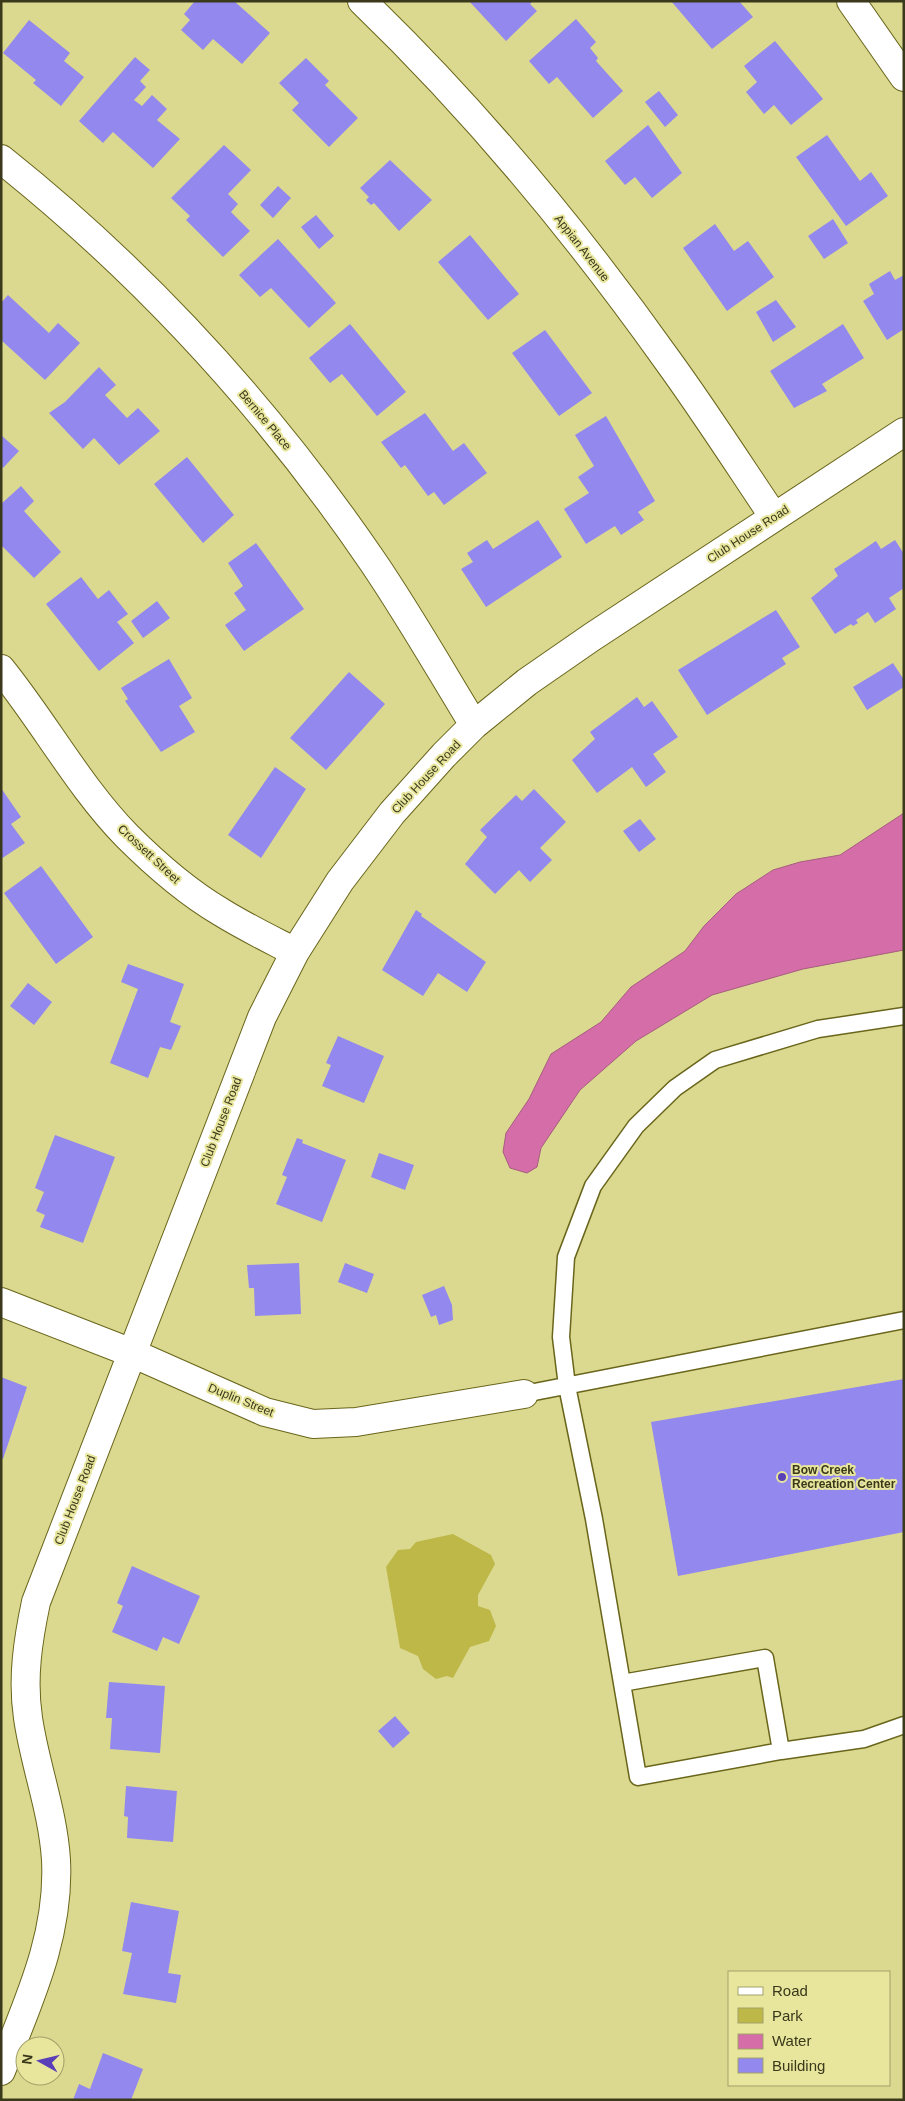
<svg xmlns="http://www.w3.org/2000/svg" width="905" height="2101" viewBox="0 0 905 2101" font-family="Arial,sans-serif">
<style>
.green{fill:#bdb847}
.water{fill:#d56da8;stroke:#a65d7e}
.building{fill:#9388ed}
.lines{fill:none;stroke-linecap:round;stroke-linejoin:round}
.lane-casing{stroke:#69651b;stroke-width:19}
.street-casing{stroke:#69651b;stroke-width:30}
.lane{stroke:#fff;stroke-width:16}
.street{stroke:#fff;stroke-width:28}
.poi-dot{fill:#5940b8;stroke:#e8e69d;stroke-width:2}
.labels{text-anchor:middle;dominant-baseline:central;stroke-width:4;stroke-linejoin:round;paint-order:stroke}
.street-label{font-size:12px;fill:#3a391b;stroke:#e8e69d}
.poi-label{font-size:12px;font-weight:bold;fill:#3a391b;stroke:#e8e69d;text-anchor:start}
</style>
<rect width="100%" height="100%" fill="#dbd990"/>
<path class="green" d="M453,1534L491,1555L495,1564L478,1595V1606L490,1610L496,1626L489,1641L470,1647L453,1678L447,1676L436,1679L423,1669L418,1656L400,1648L386,1567L398,1550L410,1549L416,1542Z"/>
<path class="water" d="M904,813V950L803,969L712,995L636,1041L580,1090L541,1148L537,1167L527,1173L510,1168L503,1152L506,1133L529,1099L551,1054L601,1022L631,987L685,951L704,926L736,894L773,870L800,862L840,855Z"/>
<path class="building" d="M195,1H234L270,33L242,64L213,39L203,50L181,30L190,20L184,14Z
M469,1H533L530,4L537,11L506,41Z
M671,1H739L753,17L712,49Z
M576,19L596,42L590,48L598,58L596,61L623,91L593,118L557,77L549,84L529,61Z
M29,20L70,53L64,61L84,77L61,106L33,83L36,80L3,53Z
M775,41L823,99L791,125L774,105L764,114L746,92L757,82L744,66Z
M135,57L150,70L140,81L146,87L134,100L142,106L152,95L167,109L157,120L180,139L153,168L113,132L103,143L79,121Z
M306,58L329,81L325,85L358,118L329,147L292,110L299,103L279,83Z
M659,91L678,115L665,127L645,102Z
M648,125L682,173L652,198L635,177L625,185L605,161Z
M827,135L860,181L871,172L888,196L846,226L796,157Z
M224,145L251,170L228,194L238,204L231,212L250,231L223,257L186,220L190,216L171,198Z
M390,160L432,200L399,231L374,203L371,205L366,200L369,197L360,188Z
M278,186L291,198L273,218L260,205Z
M316,215L334,236L319,249L301,227Z
M833,219L848,243L824,259L808,236Z
M715,224L734,251L748,241L774,277L727,311L683,248Z
M470,235L519,294L488,320L438,262Z
M278,239L336,303L309,328L271,288L260,297L239,275Z
M890,271L895,280L904,275V329L887,340L863,301L874,294L869,284Z
M8,295L49,333L58,323L80,343L45,380L1,340V303Z
M776,300L796,327L773,342L756,312Z
M350,324L406,392L377,416L342,374L330,383L309,358Z
M843,324L864,358L822,384L827,391L794,408L770,371Z
M545,330L592,393L559,416L512,353Z
M99,367L116,385L105,395L127,418L138,408L160,431L119,465L94,438L83,449L49,413L65,402Z
M425,413L453,451L464,443L487,473L444,505L434,492L428,496L405,465L401,468L381,442Z
M606,416L655,501L638,512L644,520L621,535L615,526L586,544L564,509L589,493L578,477L594,466L575,435Z
M1,435L19,451L3,468L1,466Z
M187,457L234,515L203,543L154,484Z
M21,486L34,501L24,511L61,552L34,578L1,545V504Z
M538,520L562,557L486,607L461,569L473,562L467,553L487,540L493,549Z
M895,540L904,554V588L889,598L896,609L875,623L868,612L856,620L858,623L853,626L851,624L835,634L811,598L838,576L834,569L876,541L881,549Z
M256,543L304,609L244,651L225,625L246,610L234,593L243,586L228,563Z
M81,577L98,599L109,590L128,614L117,622L134,643L99,671L46,604Z
M157,601L170,618L143,638L131,621Z
M776,610L800,647L782,658L786,664L707,715L678,670Z
M169,659L192,698L179,706L195,732L161,752L125,701L128,699L121,688Z
M893,663L904,680V687L867,710L853,687Z
M349,672L385,704L326,770L290,738Z
M637,697L644,707L652,701L678,737L653,754L666,772L646,787L632,767L597,793L572,760L595,739L590,732Z
M275,767L306,789L261,858L228,835Z
M1,788L21,817L11,824L25,843L1,859Z
M534,789L566,822L540,848L552,860L530,882L519,870L495,894L465,864L487,837L480,830L516,795L522,801Z
M640,819L656,839L639,852L623,831Z
M41,866L93,937L56,964L4,893Z
M416,910L422,914L421,916L486,962L467,992L438,973L423,996L382,970Z
M128,964L184,984L170,1022L181,1026L171,1050L160,1047L148,1078L110,1063L138,989L121,982Z
M28,983L52,1002L34,1025L10,1006Z
M338,1036L384,1056L364,1103L322,1086L331,1065L326,1063Z
M55,1135L115,1157L83,1243L40,1227L45,1215L36,1211L44,1192L35,1188Z
M297,1138L303,1140L302,1143L346,1160L322,1222L276,1204L287,1177L282,1175Z
M379,1153L414,1165L405,1190L371,1177Z
M299,1263L301,1314L255,1316L254,1288H249L247,1265Z
M345,1263L374,1274L367,1293L338,1282Z
M444,1286L452,1305L453,1320L439,1325L436,1315L431,1317L422,1295Z
M1,1377L27,1387L3,1459H1Z
M904,1379V1532L678,1576L651,1422Z
M132,1566L200,1596L179,1644L163,1637L157,1651L112,1632L123,1606L117,1603Z
M109,1682L165,1686L160,1753L110,1749L112,1718H106Z
M395,1716L410,1733L393,1748L378,1731Z
M126,1786L177,1791L173,1842L127,1838L128,1817L124,1816Z
M131,1902L179,1911L168,1973L181,1975L176,2003L123,1994L132,1953L122,1951Z
M103,2053L143,2069L131,2100H73L79,2084L90,2089Z"/>
<g class="lines">
<g class="lane-casing">
<path id="lane" d="M524,1394L904,1320
M622,1683L765,1658L781,1751L638,1777L594,1519L567,1386L561,1337L566,1257L593,1186L636,1126L675,1088L715,1060L818,1029L904,1016
M781,1751L864,1739L904,1725"/>
</g>
<g class="street-casing">
<path id="street" d="M362,1C475,110 577,233 668,361C705,412 739,465 774,517
M851,1L904,77
M1,159C144,273 270,411 373,562C409,615 441,671 474,725
M1,669C44,722 79,787 127,836C155,864 187,892 221,912C245,927 270,939 295,952
M1,1302L132,1353L265,1412L313,1424L356,1422L524,1394
M1,2071C28,2002 60,1936 56,1860C53,1811 35,1766 28,1718C22,1678 28,1640 36,1602L262,1017L295,952L340,881L392,813L444,755L474,725L527,682L592,637L904,432"/>
</g>
<use href="#lane" class="lane"/>
<use href="#street" class="street"/>
</g>
<circle class="poi-dot" cx="782" cy="1477" r="5"/>
<g class="labels">
<g class="street-label">
<text transform="translate(582 248) rotate(52)">Appian Avenue</text>
<text transform="translate(265 420) rotate(50)">Bernice Place</text>
<text transform="translate(748 534) rotate(-33)">Club House Road</text>
<text transform="translate(426 777) rotate(-47)">Club House Road</text>
<text transform="translate(149 854) rotate(43)">Crossett Street</text>
<text transform="translate(221 1122) rotate(-69)">Club House Road</text>
<text transform="translate(241 1400) rotate(22)">Duplin Street</text>
<text transform="translate(75 1500) rotate(-69)">Club House Road</text>
</g>
<g class="poi-label">
<text x="792" y="1470">Bow Creek<tspan x="792" dy="14">Recreation Center</tspan></text>
</g>
</g>
<rect width="905" height="2101" fill="none" stroke="#3a391b" stroke-width="5"/>
<rect x="728" y="1971" width="162" height="115" fill="#e8e69d" stroke="#a2a169"/>
<rect x="738" y="1987" width="25" height="8" fill="#ffffff" stroke="#a2a169"/>
<text x="772" y="1996" font-size="15" fill="#3a391b">Road</text>
<rect x="738" y="2008" width="25" height="15" fill="#bdb847" stroke="#a2a169"/>
<text x="772" y="2021" font-size="15" fill="#3a391b">Park</text>
<rect x="738" y="2034" width="25" height="15" fill="#d56da8" stroke="#a2a169"/>
<text x="772" y="2046" font-size="15" fill="#3a391b">Water</text>
<rect x="738" y="2058" width="25" height="15" fill="#9388ed" stroke="#a2a169"/>
<text x="772" y="2071" font-size="15" fill="#3a391b">Building</text>
<g transform="translate(40 2061) rotate(278)"><circle r="24" fill="#e8e69d" stroke="#a2a169"/>
<path d="M0-4L9 19L0 12L-9 19Z" fill="#5940b8"/>
<text y="-8" font-size="14" font-weight="bold" text-anchor="middle" fill="#3a391b">N</text>
</g>
</svg>
